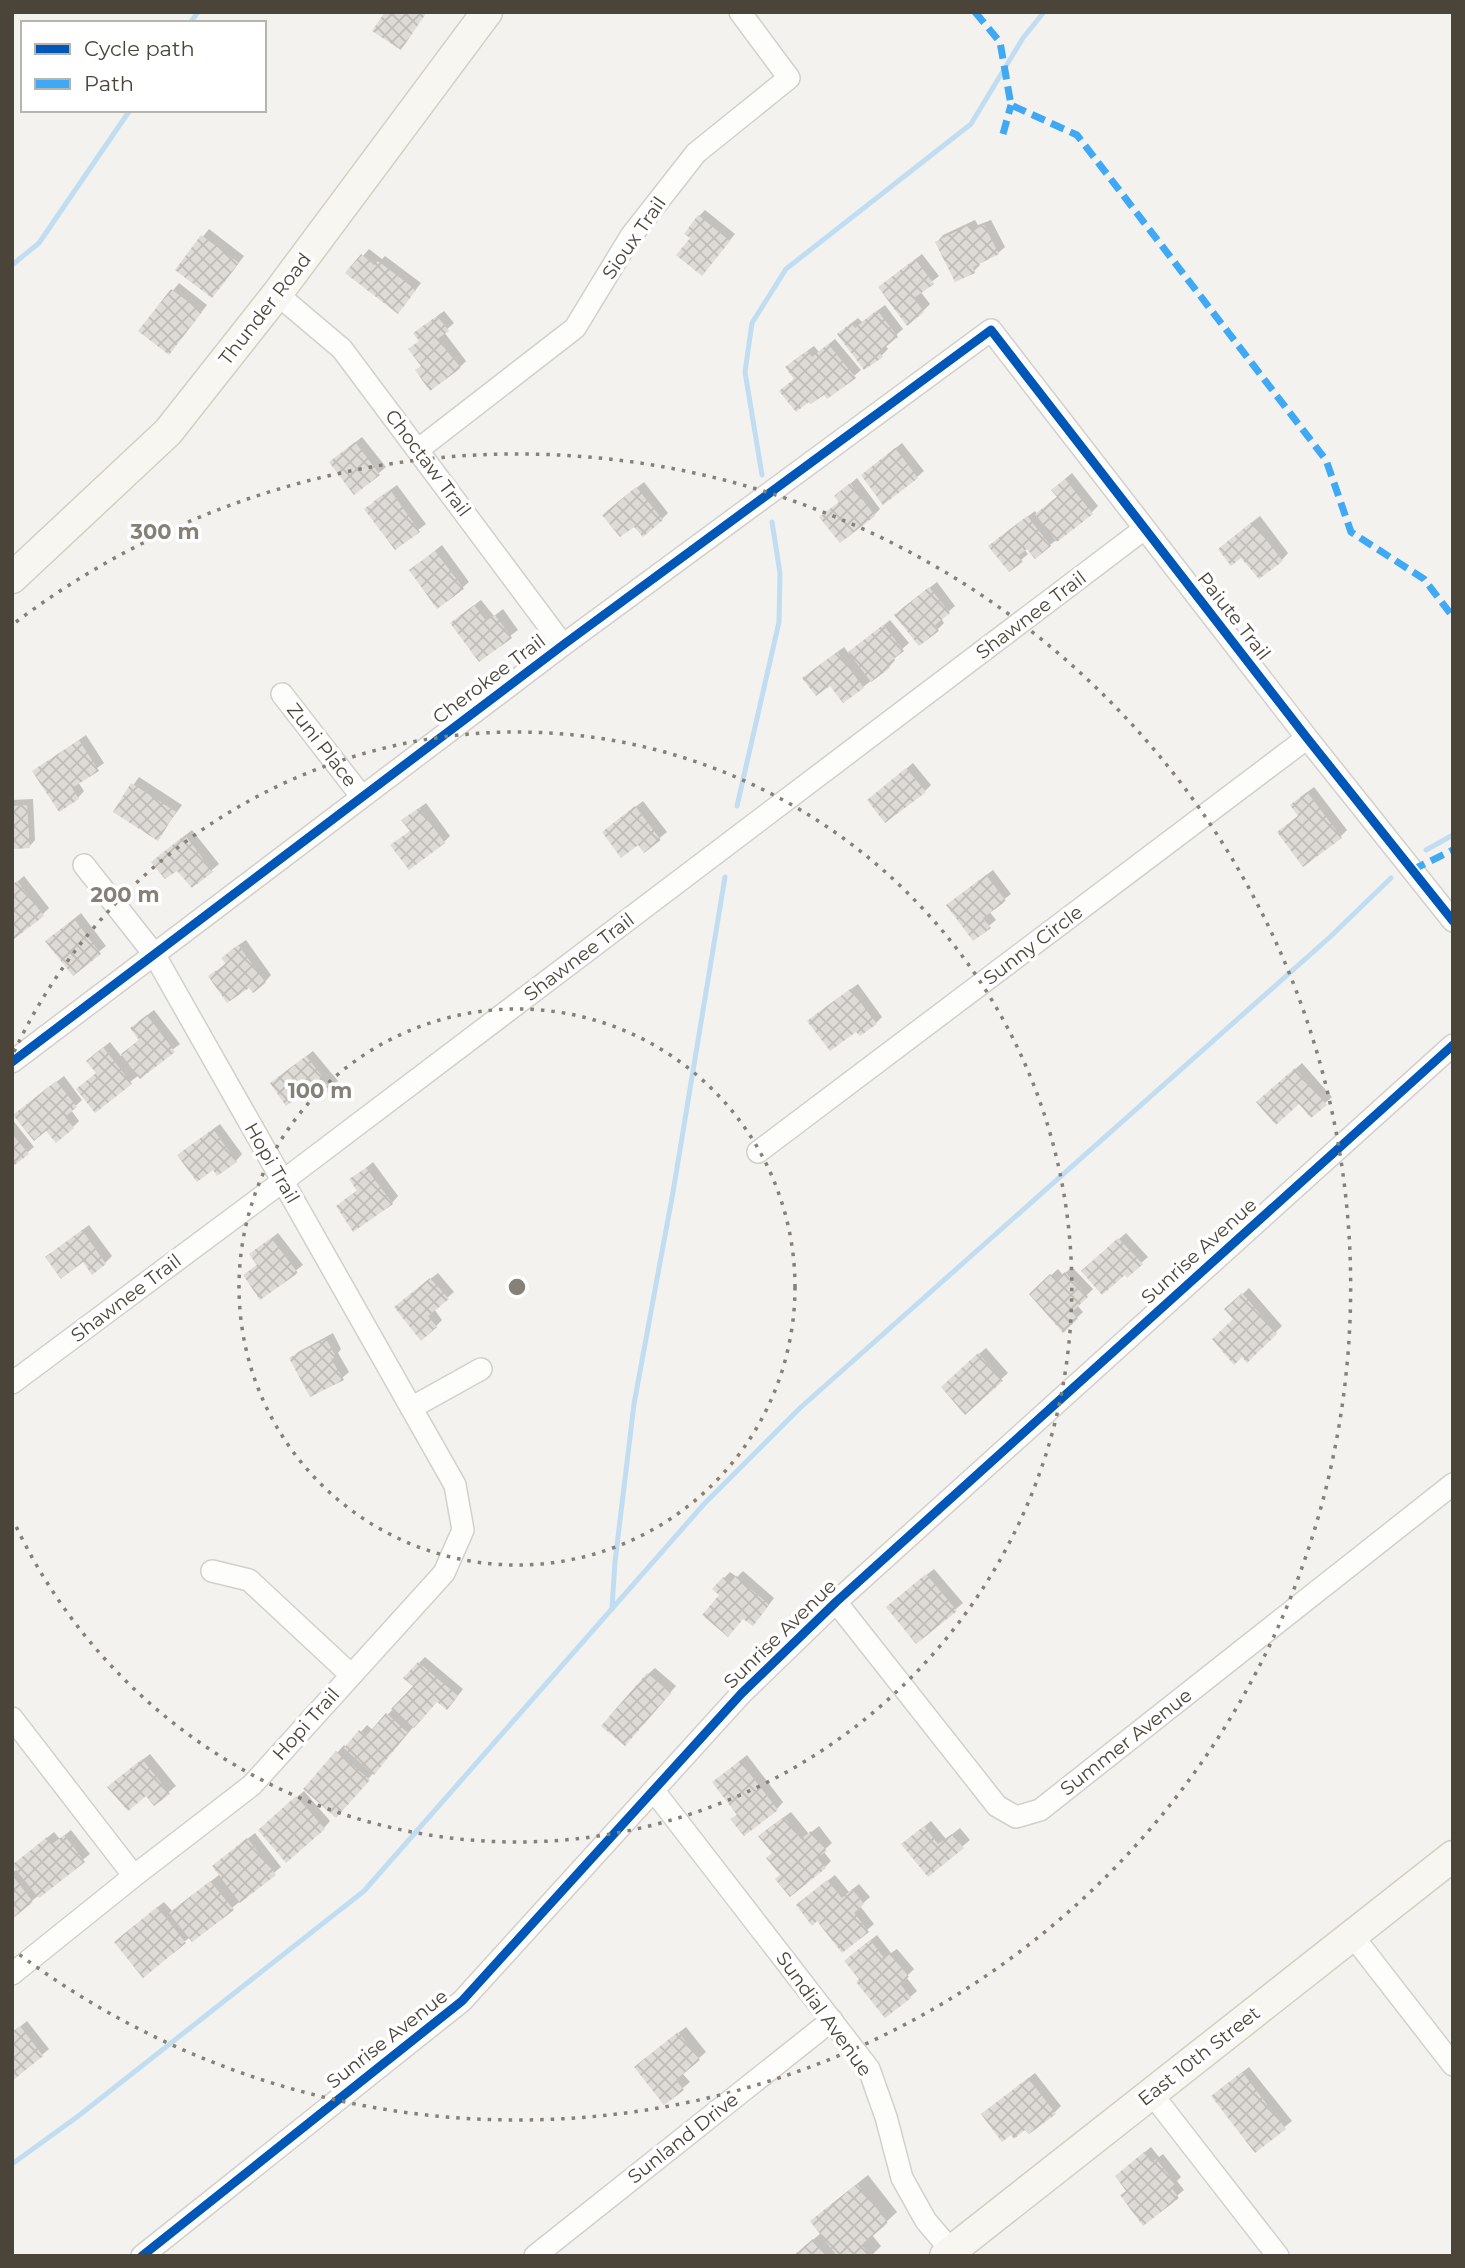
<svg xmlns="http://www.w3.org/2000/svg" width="1465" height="2268" viewBox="0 0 1465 2268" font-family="Montserrat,sans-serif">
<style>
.shadow{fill:#0003}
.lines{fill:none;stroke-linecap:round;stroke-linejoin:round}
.stream{stroke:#c0ddf1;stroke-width:5}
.building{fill:url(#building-cross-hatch)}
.street-casing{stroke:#d2d0cb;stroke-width:24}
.secondary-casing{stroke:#d3cfc5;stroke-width:33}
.street{stroke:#fdfdfc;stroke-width:21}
.secondary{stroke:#f7f6f1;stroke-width:30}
.quiet{stroke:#3fa9f5;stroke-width:7;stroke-dasharray:14 7;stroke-linecap:butt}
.cycleway-casing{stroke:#fff;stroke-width:13}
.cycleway{stroke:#0057b8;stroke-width:9}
.ring{fill:none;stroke:#868178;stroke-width:3.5;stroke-dasharray:3.5 7}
.labels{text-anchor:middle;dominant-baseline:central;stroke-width:7;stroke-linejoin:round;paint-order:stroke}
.street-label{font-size:19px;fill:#4b4439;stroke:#fff}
.centre{fill:#868178;stroke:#fff;stroke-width:3.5}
.ring-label{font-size:21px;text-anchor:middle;font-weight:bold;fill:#868178;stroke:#fff;stroke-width:7;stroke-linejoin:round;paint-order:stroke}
</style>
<defs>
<pattern id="building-cross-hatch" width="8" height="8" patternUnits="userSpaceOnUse" patternTransform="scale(1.75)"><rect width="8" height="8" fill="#dedbd6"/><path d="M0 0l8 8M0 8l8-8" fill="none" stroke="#c0bdb8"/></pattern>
</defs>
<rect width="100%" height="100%" fill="#f4f2ee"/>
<path class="shadow" d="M705,210L735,234L708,267L692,238L699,216Z
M975,220L978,225L991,220L1005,247L998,253L979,262L980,265L974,271L937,242L943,235Z
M209,229L244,256L219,289L177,269Z
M369,249L382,259L385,256L421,283L404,305L348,273Z
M922,254L939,276L920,291L930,304L923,311L887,281Z
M179,283L207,305L175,346L141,331Z
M885,305L903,329L885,345L888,349L882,355L865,368L845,328L858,318L862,322Z
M444,311L454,323L444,332L466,361L460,367L422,365V327Z
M835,339L861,370L854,376L825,392L781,391L795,378L787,367L793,361L814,346L819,352Z
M362,437L386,467L355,493L338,456Z
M902,443L924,471L917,477L869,469Z
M1072,473L1098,506L1091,513L1050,545L1028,547L1024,549L1028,554L1021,560L996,540L1035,511L1037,514L1058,496L1059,484Z
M857,478L880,509L874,515L840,501L843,490Z
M644,482L668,513L662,519L634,524L610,509Z
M397,485L426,524L395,548L373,502Z
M1260,516L1288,553L1282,560L1227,542Z
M442,545L469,582L462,588L411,570Z
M937,582L955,606L941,618L944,623L938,629L903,608Z
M481,600L494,616L503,609L518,630L479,659L459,617Z
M890,620L909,643L893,657L895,660L889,667L863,687L830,683L811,672L844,647L849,654Z
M86,735L104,763L78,782L84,791L78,798L34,771Z
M913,763L931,785L925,791L876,794Z
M139,777L182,805L158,838L115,811Z
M1314,787L1347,830L1341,836L1279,832L1299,815L1298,799Z
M33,799L35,840L29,847L12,848V800Z
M643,801L667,832L645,850L638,842L611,826Z
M426,803L450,836L444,842L393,845L411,830L403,820Z
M192,830L219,864L193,886L178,868L160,855Z
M993,870L1011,894L989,911L996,920L973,939L955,899Z
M24,876L49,908L42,915L12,886Z
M81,913L106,946L73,973L54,935Z
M246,940L271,975L265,982L249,985L210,977L227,962L230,951Z
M858,984L882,1017L876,1023L857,1030L815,1015Z
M154,1010L180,1044L130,1082L97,1072L95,1054L110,1042L121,1056L140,1039L138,1022Z
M313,1051L338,1081L316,1099L308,1088L279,1077Z
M1302,1063L1332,1097L1325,1103L1300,1102L1265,1096Z
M64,1076L82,1100L71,1110L79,1121L73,1127L46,1129L22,1109Z
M12,1119L34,1147L12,1165Z
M220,1124L242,1154L236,1161L186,1149Z
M373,1162L398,1196L392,1203L344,1200L358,1190L351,1180Z
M89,1225L112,1256L105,1263L92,1272L83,1260L47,1257Z
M278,1233L303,1265L261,1298L245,1275L258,1264L251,1254Z
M1126,1233L1148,1257L1141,1263L1125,1273L1090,1265Z
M1072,1267L1093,1289L1077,1305L1083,1312L1063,1331L1031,1294L1058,1269L1063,1275Z
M438,1273L454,1292L434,1309L442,1320L436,1326L403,1301Z
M1249,1288L1282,1326L1247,1360L1236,1318L1227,1309Z
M333,1333L341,1349L338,1353L349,1372L342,1378L291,1359L298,1352Z
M986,1348L1008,1373L965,1412L949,1380Z
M934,1569L963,1603L917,1642L894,1601Z
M743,1571L774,1598L759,1618L721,1595L724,1578L730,1572L737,1577Z
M425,1657L463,1689L453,1702L437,1700L342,1809L305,1789L344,1745L347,1748L367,1725L373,1730L415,1686L419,1663Z
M655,1668L676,1686L631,1737L648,1674Z
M150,1754L176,1786L154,1804L146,1794L116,1780Z
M747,1755L783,1802L777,1809L732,1819L738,1814L721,1776Z
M304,1791L330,1821L324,1828L266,1824Z
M791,1812L809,1834L819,1826L832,1843L823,1851L831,1861L825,1867L774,1853L766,1830Z
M931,1821L946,1839L960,1828L970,1840L928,1875L910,1838Z
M71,1830L90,1854L12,1917V1873L17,1869L21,1859L54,1832L60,1839Z
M255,1833L281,1867L232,1908L185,1941L123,1935L164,1902L173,1912L220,1874V1860Z
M835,1875L849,1892L859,1884L870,1897L860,1906L874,1924L867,1930L818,1919L805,1899Z
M877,1935L891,1953L897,1949L914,1969L906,1977L917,1991L910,1997L853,1954Z
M27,2021L49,2049L42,2055L12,2033Z
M686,2027L706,2052L682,2073L690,2082L665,2103L642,2061Z
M1249,2067L1292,2121L1255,2151L1219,2090Z
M1035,2073L1061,2106L1055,2112L1025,2128L1012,2132L990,2108Z
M1151,2147L1159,2157L1163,2154L1181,2177L1177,2181L1184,2190L1144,2223L1128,2190L1123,2170Z
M868,2175L897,2212L872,2235L881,2246L871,2256H799L808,2244L821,2233L823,2211Z"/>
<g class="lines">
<path class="stream" d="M190,23L198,12
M12,265L39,243L130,110
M762,475L745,372L752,323L786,269L971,124L1023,38L1044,12
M737,806L779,622L780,573L772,522
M1426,850L1453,835
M612,1607L615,1562L634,1404L673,1192L725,877
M12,2164L77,2117L364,1891L704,1504L800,1408L1330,937L1391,878"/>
</g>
<path class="building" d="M385,12H427L401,50L372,31Z
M698,215L730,241L702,276L676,255L690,238L684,234Z
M969,225L972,231L984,225L999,254L973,267L975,273L955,282L935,242Z
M201,235L239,263L212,298L175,270Z
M361,254L374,265L378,261L416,290L398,314L345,273Z
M915,259L934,284L914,298L924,312L907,326L878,287Z
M171,289L202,312L169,355L138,331Z
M877,310L898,337L879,352L883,357L864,370L837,334L851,323L855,328Z
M437,316L449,331L437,339L461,368L430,391L415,370L421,366L408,349L419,341L413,333Z
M828,344L856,378L827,399L824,395L811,404L809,402L796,412L779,391L794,379L785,367L807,351L812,357Z
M355,442L380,475L354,495L329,462Z
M895,448L918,478L883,505L861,475Z
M1065,479L1093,514L1057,542L1035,514L1057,497L1051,490Z
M850,483L875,516L840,543L819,517L839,502L834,496Z
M636,487L663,520L643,537L634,527L620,537L602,515Z
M390,490L420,532L395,550L364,509Z
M1027,516L1051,546L1035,559L1027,549L1018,556L1023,562L1009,572L988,546Z
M1252,522L1283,561L1259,579L1241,558L1231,566L1218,549Z
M435,551L464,589L437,609L409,570Z
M929,587L950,613L935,625L939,631L919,646L894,615Z
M474,605L486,621L495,615L512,638L479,662L450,623Z
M883,625L904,651L887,664L890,668L871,682L848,652Z
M837,652L864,688L843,703L830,686L816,696L802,678Z
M79,740L99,771L72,788L79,799L59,812L32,771Z
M906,768L926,792L885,823L867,800Z
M131,783L176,812L158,841L113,812Z
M1307,792L1342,838L1303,867L1277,832L1298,816L1290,805Z
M27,805L30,848L12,849V806Z
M635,806L661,840L644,853L638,845L621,858L602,832Z
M419,808L445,843L409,870L390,845L410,831L401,820Z
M185,835L213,872L192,888L177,871L165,879L151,862Z
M986,875L1006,901L983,918L991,928L973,941L946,905Z
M17,881L44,916L14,939L12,936V885Z
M74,919L101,954L73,976L45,941Z
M238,945L266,983L253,993L249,988L227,1003L208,976L226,964L221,958Z
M850,989L877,1024L860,1036L856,1032L830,1051L807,1021Z
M147,1015L175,1052L140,1079L121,1054L139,1040L130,1028Z
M103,1047L132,1084L95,1113L76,1089L96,1073L86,1061Z
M306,1056L332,1089L316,1101L307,1091L286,1106L270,1083Z
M1295,1068L1327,1105L1311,1118L1299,1104L1276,1125L1256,1102Z
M56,1081L77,1107L65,1117L74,1128L56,1143L46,1131L34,1141L13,1115Z
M213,1129L237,1162L217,1176L213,1170L197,1182L177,1155Z
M12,1134L29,1154L12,1167Z
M366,1168L393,1204L353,1232L336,1206L357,1191L349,1179Z
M82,1230L106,1264L92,1275L83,1262L61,1279L45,1257Z
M271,1238L298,1273L260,1300L243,1275L257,1265L249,1254Z
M1118,1238L1143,1264L1127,1278L1125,1275L1102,1295L1081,1271Z
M1065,1272L1088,1297L1072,1312L1078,1319L1063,1333L1029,1294L1050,1274L1056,1280Z
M430,1278L449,1299L428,1316L437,1327L421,1341L394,1307Z
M1242,1293L1277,1334L1247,1363L1242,1357L1234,1365L1212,1339L1233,1319L1224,1309Z
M326,1339L336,1357L331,1359L344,1380L310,1397L289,1358Z
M978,1353L1003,1381L965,1415L941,1387Z
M926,1574L957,1611L916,1644L886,1607Z
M736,1576L769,1605L753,1626L743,1619L728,1637L702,1615L719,1595L712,1589L723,1577L730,1583Z
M418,1662L458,1696L447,1710L437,1702L414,1728L391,1709L413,1686L403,1678Z
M647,1673L671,1693L625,1746L601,1726Z
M386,1713L408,1733L374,1775L344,1748L359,1730L366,1736Z
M336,1751L370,1780L336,1818L303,1789Z
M142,1759L170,1794L154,1806L146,1796L128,1811L107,1787Z
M740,1761L778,1810L744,1836L730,1819L737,1815L712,1782Z
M296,1796L325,1829L286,1863L258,1830Z
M784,1817L801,1839L811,1831L827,1851L817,1858L826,1868L790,1897L775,1879L780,1875L766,1858L772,1853L758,1836Z
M924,1826L938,1844L952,1834L964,1848L928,1877L901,1844Z
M64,1835L85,1862L39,1898L12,1865L47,1837L52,1844Z
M247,1838L276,1875L240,1903L212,1866Z
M12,1875L33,1902L12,1919Z
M827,1880L842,1898L852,1889L864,1904L854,1913L869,1932L842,1953L817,1921L812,1926L796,1905Z
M210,1881L234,1910L192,1942L169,1913Z
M157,1907L186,1943L143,1978L114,1942Z
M870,1940L884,1958L890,1954L909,1977L900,1984L911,1998L885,2018L856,1982L859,1979L844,1961Z
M20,2026L43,2056L12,2081V2032Z
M678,2032L700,2060L676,2080L684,2090L664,2105L634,2067Z
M1242,2072L1286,2129L1255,2153L1211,2096Z
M1028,2078L1056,2114L1029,2134L1025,2130L1014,2139L1011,2135L1002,2142L981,2114Z
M1144,2152L1151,2162L1156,2159L1176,2184L1171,2187L1179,2198L1143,2226L1120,2195L1126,2191L1115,2176Z
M857,2184L888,2223L862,2245L870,2256H837L810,2221Z
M813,2239L826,2256H797L795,2254Z"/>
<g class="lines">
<g class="street-casing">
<path id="street" d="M277,294L342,349L563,645
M419,449L575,328L631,236L696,153L789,78L740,12
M282,694L362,797
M12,1062L563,645L991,330L1307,738L1453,921
M758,1152L1307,738
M12,1383L283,1181L1144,529
M411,1408L481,1369
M212,1571L249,1580L350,1674
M836,1602L997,1806L1016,1817L1040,1810L1453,1484
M12,1718L134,1876
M654,1791L869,2069L886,2117L902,2178L926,2221L956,2256
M1352,1935L1453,2065
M12,1974L134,1876L252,1785L444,1573L463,1530L455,1485L154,954L84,865
M1152,2094L1278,2256
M142,2256L462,2001L741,1694L836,1602L1453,1045
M535,2256L832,2020"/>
</g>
<g class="secondary-casing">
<path id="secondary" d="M12,578L168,432L277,294L487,12
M945,2256L1453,1856"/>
</g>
<use href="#street" class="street"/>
<use href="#secondary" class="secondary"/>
<path class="quiet" d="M975,12L1000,42L1011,105L1077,135L1326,460L1351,532L1424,579L1453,617
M1003,134L1011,105
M1412,870L1453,850"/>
<g class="cycleway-casing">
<path id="cycleway" d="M12,1062L563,645L991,330L1307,738L1453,921
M142,2256L462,2001L741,1694L836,1602L1453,1045"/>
</g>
<use href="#cycleway" class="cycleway"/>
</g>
<g class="ring">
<circle cx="517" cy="1287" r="278"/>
<path d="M14 1052A555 555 0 1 1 14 1522"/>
<path d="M16 622A833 833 0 1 1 16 1952"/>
</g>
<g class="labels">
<g class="street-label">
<text transform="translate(634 238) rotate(-55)">Sioux Trail</text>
<text transform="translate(265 309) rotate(-52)">Thunder Road</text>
<text transform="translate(428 463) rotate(53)">Choctaw Trail</text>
<text transform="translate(1031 615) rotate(-37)">Shawnee Trail</text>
<text transform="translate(1234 616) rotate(52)">Paiute Trail</text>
<text transform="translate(489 679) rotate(-37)">Cherokee Trail</text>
<text transform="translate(322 745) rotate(52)">Zuni Place</text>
<text transform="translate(1033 945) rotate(-37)">Sunny Circle</text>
<text transform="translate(579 957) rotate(-37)">Shawnee Trail</text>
<text transform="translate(272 1163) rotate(60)">Hopi Trail</text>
<text transform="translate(1199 1251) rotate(-42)">Sunrise Avenue</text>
<text transform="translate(126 1298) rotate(-37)">Shawnee Trail</text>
<text transform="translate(780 1634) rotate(-44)">Sunrise Avenue</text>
<text transform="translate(306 1724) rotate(-48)">Hopi Trail</text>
<text transform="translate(1126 1742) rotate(-38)">Summer Avenue</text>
<text transform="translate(824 2014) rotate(54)">Sundial Avenue</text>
<text transform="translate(387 2039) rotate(-38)">Sunrise Avenue</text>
<text transform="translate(1199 2056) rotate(-38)">East 10th Street</text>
<text transform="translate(683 2138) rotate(-38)">Sunland Drive</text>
</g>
</g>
<circle cx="517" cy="1287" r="10" class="centre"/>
<g class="ring-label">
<text x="165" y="539">300 m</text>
<text x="125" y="902">200 m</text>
<text x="320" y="1098">100 m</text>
</g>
<rect width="1465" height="2268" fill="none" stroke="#4b4439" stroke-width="28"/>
<rect x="21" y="21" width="245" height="91" fill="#ffffff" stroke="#b7b4b0" stroke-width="2"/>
<rect x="35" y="44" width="35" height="10" fill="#0057b8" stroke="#b7b4b0" stroke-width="2"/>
<text x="84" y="56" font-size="21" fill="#4b4439">Cycle path</text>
<rect x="35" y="79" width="35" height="10" fill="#3fa9f5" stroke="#b7b4b0" stroke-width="2"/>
<text x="84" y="91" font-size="21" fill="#4b4439">Path</text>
</svg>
